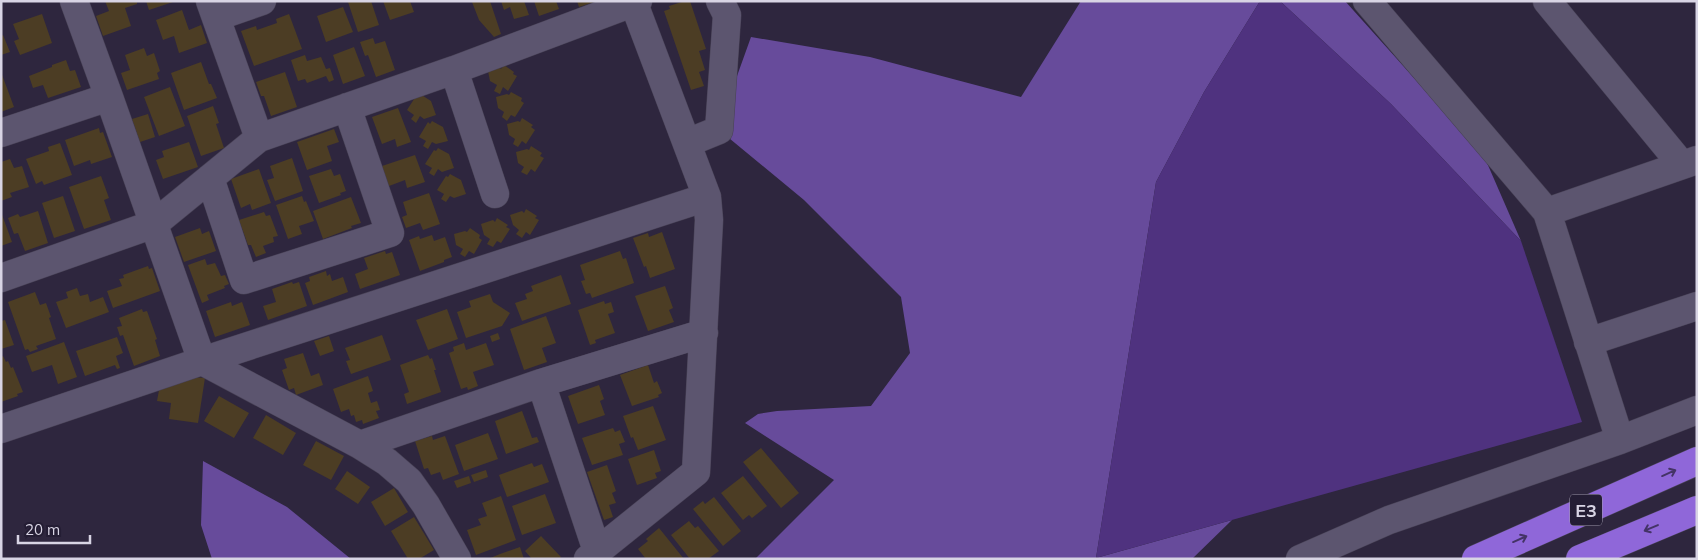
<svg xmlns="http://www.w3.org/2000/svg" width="1698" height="560" viewBox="0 0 1698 560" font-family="Mulish,sans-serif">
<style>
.forest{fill:#674b9b}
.water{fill:#4f327f}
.building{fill:#4c3d24}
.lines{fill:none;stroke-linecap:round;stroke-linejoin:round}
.minor-casing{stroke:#484256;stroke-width:29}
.highway-casing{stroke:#484256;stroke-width:29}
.minor{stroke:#5c556f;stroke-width:28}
.highway{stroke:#8f67d9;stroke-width:28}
.oneway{stroke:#436}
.labels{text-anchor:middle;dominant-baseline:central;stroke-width:4;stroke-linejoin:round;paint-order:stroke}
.shield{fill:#241d34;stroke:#a29daf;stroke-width:1}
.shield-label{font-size:18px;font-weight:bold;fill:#d8d4e4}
</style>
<rect width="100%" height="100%" fill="#2e263e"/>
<path class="forest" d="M1081,1H1260L1204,92L1156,182L1096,558L1232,520L1192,559H755L834,480L745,423L758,414L777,411L871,406L910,353L901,297L804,200L718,129L751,37L870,57L1021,97Z
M1280,1H1345L1484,156L1521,241L1391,104Z
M203,461L287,507L351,559H212L201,525Z"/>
<path class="water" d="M1260,1H1280L1391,104L1521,241L1582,422L1096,558L1156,182L1204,92Z"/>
<path class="building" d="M105,1H137V4L125,8L131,26L103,36L96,16L109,11Z
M146,1H173V2L149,10Z
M351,1H371L379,25L358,32L348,2Z
M383,1H410L414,12L390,20Z
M490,1L501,34L494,37L479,20L472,2Z
M501,1H524L529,15L514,19L510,7L504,10Z
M534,1H556L559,9L539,16Z
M577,1H594V2L579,7Z
M685,1H690L706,49L699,51L705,70L699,72L704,86L691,90L664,11L670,9L669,6Z
M343,7L353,32L326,42L317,16Z
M182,10L189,30L201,25L207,43L179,53L174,36L163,40L156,20Z
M42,14L52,43L20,55L14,41L19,39L13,24Z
M289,14L302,49L254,66L241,31L256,26L257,30L277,23L276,19Z
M3,35L10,52L1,55V36Z
M373,38L375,44L385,41L395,70L376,77L368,55L365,56L360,42Z
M354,47L365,76L343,84L333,55Z
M144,48L147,56L154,53L160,71L157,73L159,79L127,90L121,73L130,70L125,55Z
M305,55L307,61L321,57L326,69L330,68L334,80L329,82L326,76L307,83L305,79L298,81L291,60Z
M66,60L70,71L75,70L81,87L48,98L43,85L33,88L29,76L52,67V65Z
M201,62L209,84H211L217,98L184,110L171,73Z
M504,65L514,72L513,74L517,76L508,91L503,87L500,94L494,91L497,85L490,81L488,71L499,67L501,69Z
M1,72L14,107L1,112Z
M285,72L297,107L271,116L264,96H261L256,82Z
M170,87L185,126L159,136L144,97Z
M511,92L522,98L521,101L524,103L515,117L511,115L507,121L502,117L504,112L498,108L496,97L507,94L509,95Z
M420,94L431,101L436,115L424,119L420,116L416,123L411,119L414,115L407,110L416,96L418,98Z
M213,106L219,123L216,124L224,148L201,156L187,116Z
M398,108L411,142L397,147L395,139L382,144L372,117Z
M148,114L155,137L140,142L132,119Z
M522,118L533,125L531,127L535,130L526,144L522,141L518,147L513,144L515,139L509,135L507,124L518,121L520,122Z
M432,121L443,127L448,141L436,144L432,142L428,149L423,146L426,141L419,137L428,122L430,124Z
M99,128L100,133L103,132L112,157L91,164L90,160L74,166L65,140Z
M334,129L339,142L327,146L332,161L307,170L297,142Z
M189,142L198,167L163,179L156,160L164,157L162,151Z
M60,143L72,175L44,185L42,181L36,184L26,159L49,151L48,147Z
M531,146L542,153L540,156L544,158L535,172L531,169L527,175L521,172L524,167L518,163L516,152L527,149L529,150Z
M438,148L449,154L454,168L442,172L438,169L434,176L429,173L432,168L425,164L434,150L436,151Z
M415,155L425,182L407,188L405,180L389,186L382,166Z
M292,158L303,191L275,201L267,180L274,178L270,166Z
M10,159L14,168L22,166L29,187L10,193L12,197L1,201V162Z
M259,169L271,203L252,210L250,204L241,208L231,179Z
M331,169L334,176L340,174L346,191L340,193L341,195L319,203L309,176Z
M450,174L461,180L466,194L454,198L450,196L446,202L441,199L444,194L437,190L446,176L448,177Z
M101,176L109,198L104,200L111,220L84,229L69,187Z
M429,193L440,224L423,230L420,223L406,228L402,217L407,215L403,202Z
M63,196L75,231L54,238L42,203Z
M302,196L304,202L306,201L314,221L299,226L302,234L288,239L276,205Z
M351,197L361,223L351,226L352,228L323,239L313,211Z
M526,209L537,216L535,218L539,220L530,235L526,232L522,238L516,234L519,230L513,225L510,215L522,211L524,213Z
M38,211L48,243L25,251L18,233L14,234L8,218L18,214L20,217Z
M1,212L12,242L1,246Z
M264,212L266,216L270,215L278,236L273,237L274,242L263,246L266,253L256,257L251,245H248L239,220Z
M497,218L508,225L506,227L510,229L501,243L497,241L493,247L487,244L490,239L484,235L481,224L493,220L495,222Z
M200,228L202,234L209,231L216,251L184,262L175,237Z
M470,228L480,235L479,238L482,240L474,254L469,251L465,257L460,254L463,249L456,245L454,234L465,231L467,232Z
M662,232L675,269L650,278L646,266L644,267L633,238L648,233L649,237Z
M432,235L434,241L445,237L452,257L444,260V262L420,271L409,240L419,236L420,239Z
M385,251L386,254L392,252L400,275L360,289L355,274L368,269L364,258Z
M620,251L623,259L626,258L634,283L592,298L590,293L586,294L581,281L585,280L580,265Z
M205,259L207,265L215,263L221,276L225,275L229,284L224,286L225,288L207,295L209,300L202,303L188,265Z
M148,266L149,269L152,268L160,291L113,308L107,291L122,286L119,279L124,278L123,275Z
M326,271L327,276L330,274L332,281L343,277L348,292L313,305L305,283L310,281L309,277Z
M561,275L571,304L522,321L515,303L527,299L525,294L533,291L531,286Z
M292,282L293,284L299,282L307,306L268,320L263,306L276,302L272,289Z
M665,286L673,308L669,310L674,322L648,331L635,296Z
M77,288L80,296L88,294L90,302L103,297L109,312L66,328L56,302L68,298L66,292Z
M35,292L40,305L46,303L51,317L49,318L56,339L36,346L38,349L30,352L28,349L25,350L8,302Z
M490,294L493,302L510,313L502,326L466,338L457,312L471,307L469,301Z
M604,301L605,304L611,302L614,312L608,314L615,333L595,340L596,343L590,345L578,310Z
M231,302L232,306L242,302L250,325L215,337L206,311Z
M142,309L143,312L147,311L157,339L155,340L160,356L134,366L123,335L120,336L117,327L122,326L119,318Z
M447,309L458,339L428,350L416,320Z
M546,316L556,343L542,348L547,362L524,370L510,329Z
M5,320L14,345L1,349V321Z
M498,333L500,339L492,342L490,336Z
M382,335L391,360L351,374L346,361L350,360L345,348Z
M329,336L334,351L320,356L314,341Z
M117,337L123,353L116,356L120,368L117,369L115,365L85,376L76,351Z
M64,342L77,377L58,384L52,365L32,372L26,356Z
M464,343L466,350L486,343L494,365L473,372L478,386L468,390L467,387L461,389L449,353L454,351L453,347Z
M303,353L311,376L319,373L323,385L296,395L294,388L289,390L282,370L287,368L284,359Z
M428,355L430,359L432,358L436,370H434L441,392L407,404L404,394L409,392L400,365Z
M3,356L6,362L8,361L11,368L13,367L23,392L17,394L18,396L1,402V357Z
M648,365L654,383L657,381L662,393L658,395L659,397L632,406L620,375Z
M368,376L373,391L368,393L371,403L377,401L380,410L376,411L379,418L363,424L362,420L356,422L354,415L351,416L349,409L341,412L333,389Z
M192,377L205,378L198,423L169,419L171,403L157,401L159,390Z
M599,385L604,399L600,401L605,415L578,424L568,396Z
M219,396L249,413L234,438L204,421Z
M653,406L666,440L638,450L633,437L631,438L623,416Z
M522,411L532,438L537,437L539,442L506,454L495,421Z
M266,415L296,433L283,455L253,438Z
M613,428L615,432L620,430L625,442L619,444L623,455L592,465L582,438Z
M488,433L498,459L464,471L455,445Z
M432,436L433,440L445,436L459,474L443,480L440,472L431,475L428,468L424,469L415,441Z
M316,441L344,456L331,480L303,465Z
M761,448L799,493L781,508L743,462Z
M654,450L661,471L655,473L657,478L637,485L628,459Z
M532,463L534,467L542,464L549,482L507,497L499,475Z
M607,465L616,491L612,493L616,503L609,505L613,517L604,520L587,472Z
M486,470L488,477L474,482L471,475Z
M347,471L370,487L358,504L335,489Z
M469,476L471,483L457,488L454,481Z
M743,476L767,506L752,518L749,515L743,520L721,493Z
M394,488L408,512L385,526L371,502Z
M545,494L556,523L522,535L512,506Z
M501,496L516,540L476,555L467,530L481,525L478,519L487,516L482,503Z
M714,497L741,531L723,546L693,509L703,501L705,504Z
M414,517L434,550L419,559H408L391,531Z
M689,521L695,528L698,526L719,551L708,559H690L671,535Z
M659,528L684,559H646L638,549L648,541L646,539Z
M541,536L561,557L559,559H532L525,551Z
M520,547L524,559H488L500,554Z"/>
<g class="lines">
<g class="minor-casing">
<path id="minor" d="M74,1L109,97L202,361L360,445L387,462L409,481L426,505L457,559
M210,1L259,138
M1367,1L1547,212L1620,440
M1547,1L1682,165
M216,17L262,1
M454,70L495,194
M1,133L109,97
M687,143L719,130L727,15L720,1
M210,178L244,280L390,233L347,107
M1547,212L1697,160
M1,278L154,224L259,138L454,70L638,1
M1588,342L1697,306
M541,383L597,551
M1,429L202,361L707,197
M360,445L541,383L704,333
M588,559L696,472L709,220L707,197L633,1
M1300,559L1389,520L1620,440L1697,410"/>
</g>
<g class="highway-casing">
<path id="highway" d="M1476,559L1697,461
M1580,559L1697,510"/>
</g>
<use href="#minor" class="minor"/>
<use href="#highway" class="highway"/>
</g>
<defs><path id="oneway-shaft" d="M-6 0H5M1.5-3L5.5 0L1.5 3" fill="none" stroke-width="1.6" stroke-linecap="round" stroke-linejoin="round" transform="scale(1.25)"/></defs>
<g class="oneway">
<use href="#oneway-shaft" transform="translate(1669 473) rotate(-24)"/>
<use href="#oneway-shaft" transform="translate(1651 528) rotate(157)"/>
<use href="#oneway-shaft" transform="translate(1520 539) rotate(-24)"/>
</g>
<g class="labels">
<rect class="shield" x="1570" y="494.5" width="32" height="31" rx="4"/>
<g class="shield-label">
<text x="1586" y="510">E3</text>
</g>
</g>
<rect width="1698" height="560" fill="none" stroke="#d8d4e4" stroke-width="5"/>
<path d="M18 535v8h72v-8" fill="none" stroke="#d8d4e4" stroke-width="2.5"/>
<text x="25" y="535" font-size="15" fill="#d8d4e4" stroke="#241d34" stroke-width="4" paint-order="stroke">20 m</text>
</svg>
